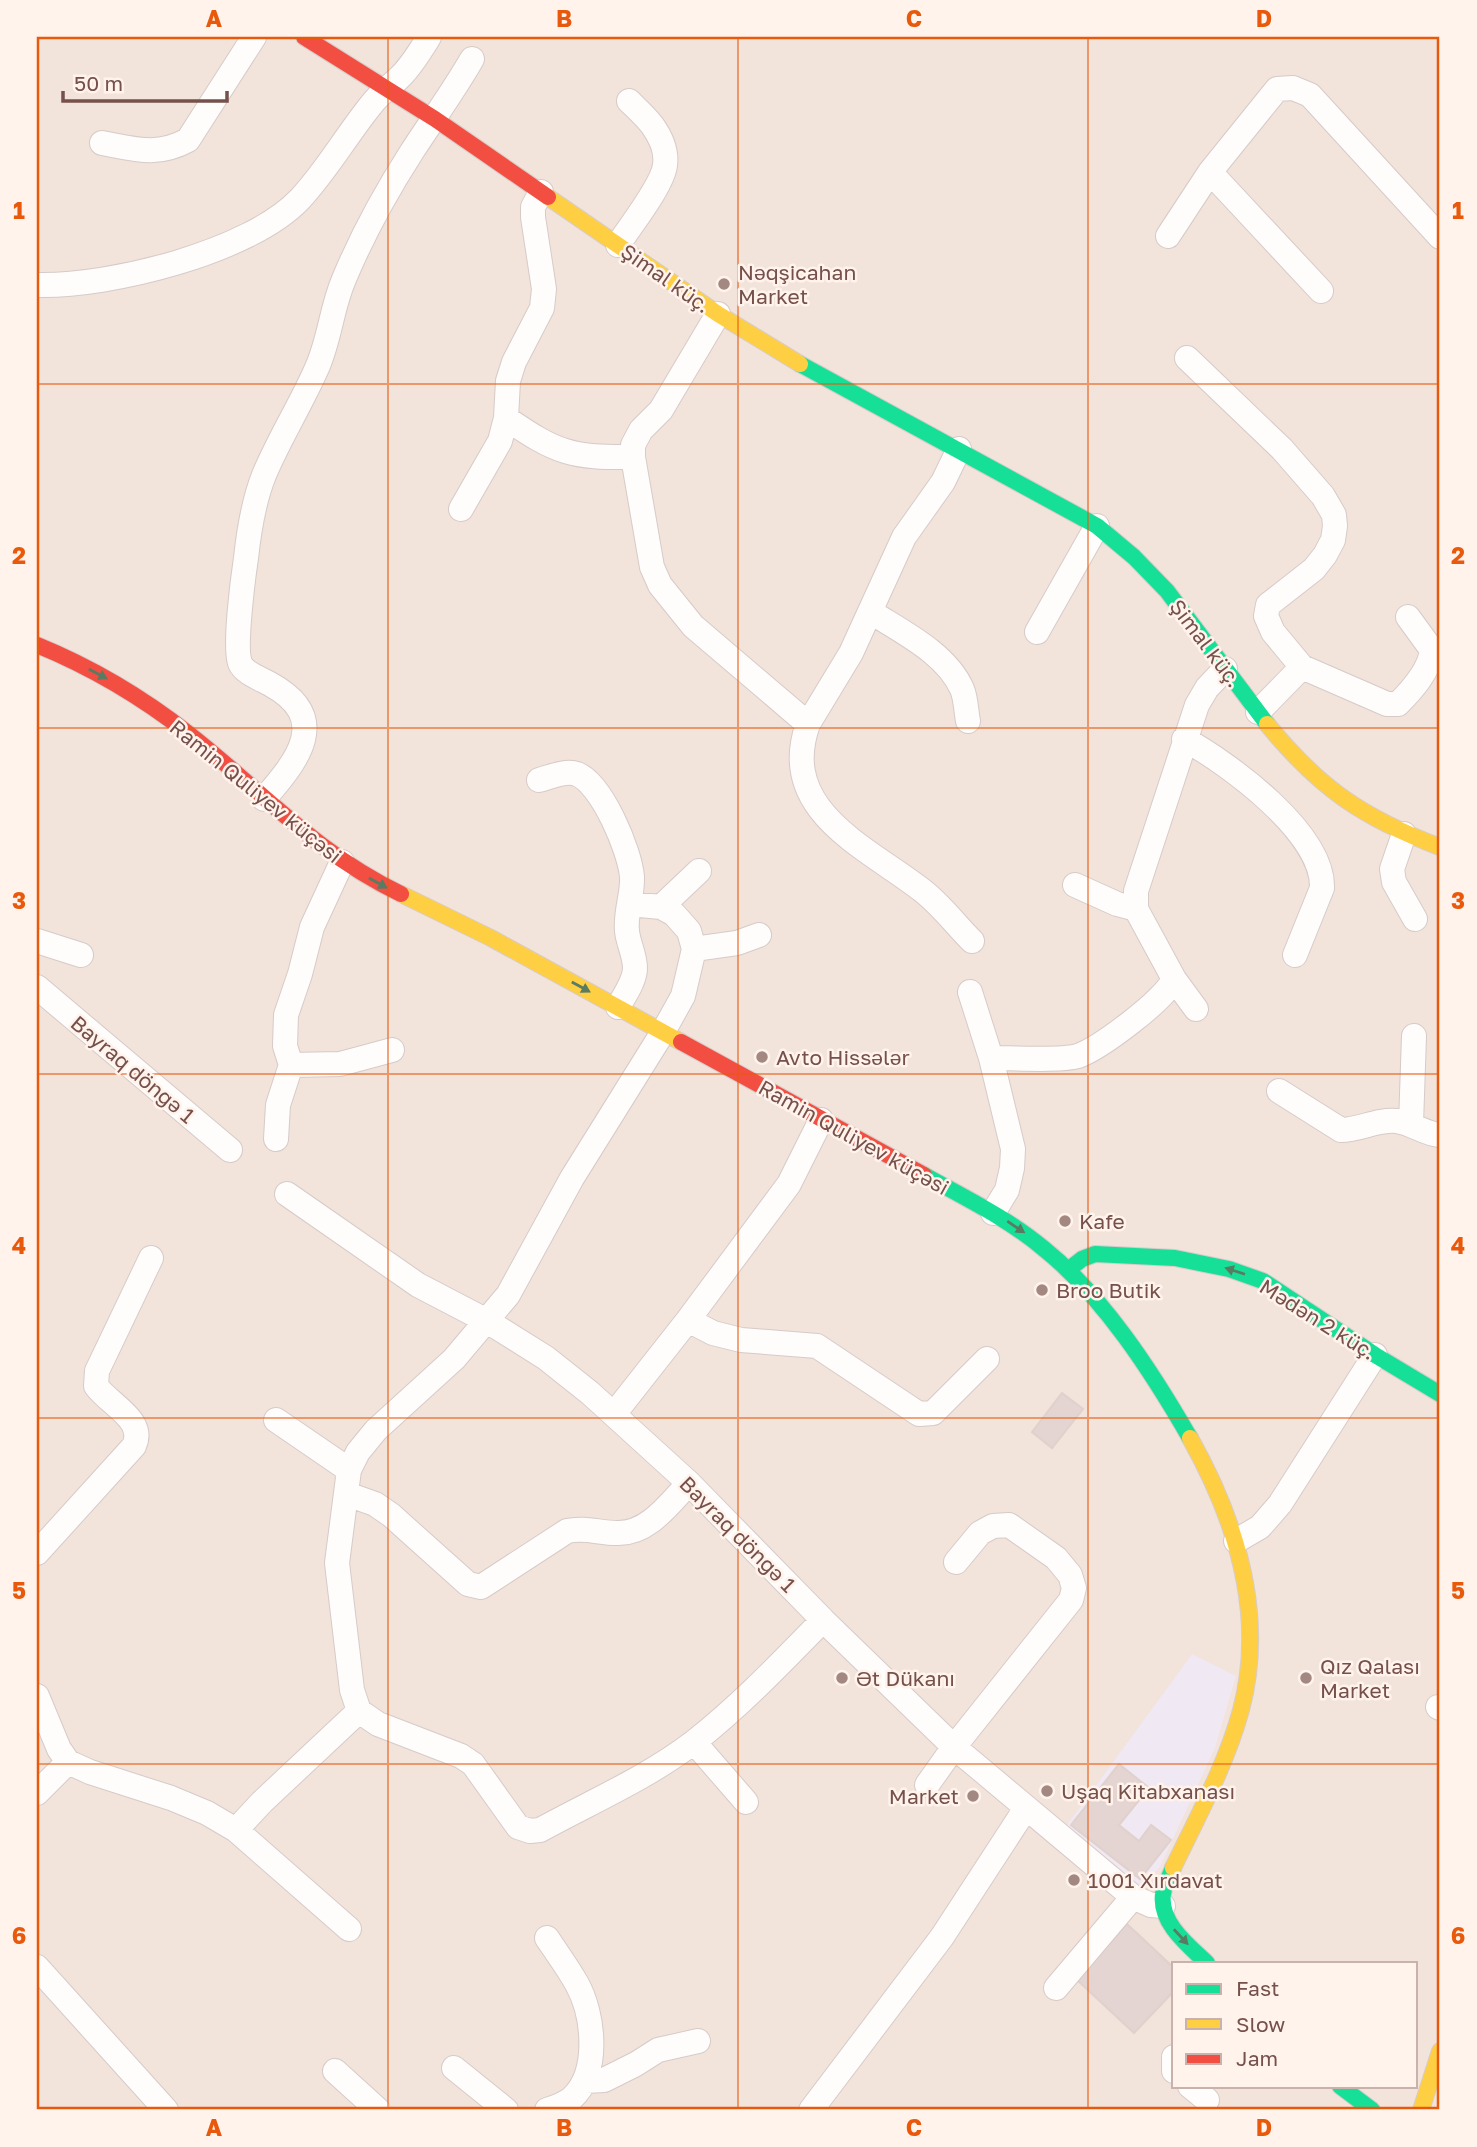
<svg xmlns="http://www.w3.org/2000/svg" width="1477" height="2147" viewBox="0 0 1477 2147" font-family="'Golos Text',sans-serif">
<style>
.residential{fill:#f2e3db;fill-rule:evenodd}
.education{fill:#f0e8f3}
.building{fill:#e4d5d2;stroke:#e0d1cd;stroke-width:2}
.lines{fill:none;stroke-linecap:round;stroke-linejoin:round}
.street-casing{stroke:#d6cbc8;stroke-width:26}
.fast-casing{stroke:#d8ccc9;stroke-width:18}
.slow-casing{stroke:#d8ccc9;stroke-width:18}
.jam-casing{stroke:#d8ccc9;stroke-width:18}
.street{stroke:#fefdfc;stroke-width:24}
.fast{stroke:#16e098;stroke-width:16}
.slow{stroke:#ffcf43;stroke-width:16}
.jam{stroke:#f24e42;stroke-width:16}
.oneway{fill:#597b61}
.grid{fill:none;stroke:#e8590c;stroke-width:2;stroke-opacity:0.55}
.poi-dot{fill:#a38882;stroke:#fff3ec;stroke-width:2.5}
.labels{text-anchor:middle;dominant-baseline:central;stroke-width:5;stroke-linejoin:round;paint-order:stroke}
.poi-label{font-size:21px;fill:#76504a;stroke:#fff3ec;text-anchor:start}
.street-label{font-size:21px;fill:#76504a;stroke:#fff3ec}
.neatline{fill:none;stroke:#e8590c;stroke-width:2.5}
.grid-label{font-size:23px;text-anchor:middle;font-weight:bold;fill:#e8590c}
</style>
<rect width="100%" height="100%" fill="#f7efeb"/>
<path class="residential" d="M37,37H1440V2110H37ZM1174,1963H1416V2086H1174Z"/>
<path class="education" d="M1192,1654L1236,1676L1215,1748L1160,1867L1142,1887L1067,1825Z"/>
<path class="building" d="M1062,1393L1083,1409L1052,1448L1032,1432Z
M1119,1764L1149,1788L1119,1825L1139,1841L1151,1825L1171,1840L1140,1879L1071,1825Z
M1127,1924L1174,1968V1991L1134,2033L1076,1979Z"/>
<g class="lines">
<g class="street-casing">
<path id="street" d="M102,143C135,149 157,157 188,140L254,37
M1210,172L1321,291
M1168,236L1210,172L1277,89L1293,88L1310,95L1440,237
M618,245C630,226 663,185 665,165C667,151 660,136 652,125C645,116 636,108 629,101
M37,285C109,287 250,252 300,199C327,170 346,136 371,105C380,93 391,86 401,76C412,65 421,50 429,37
M718,314L661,410L641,430L633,445V457L652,567L660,585L693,626L808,724
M1187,358L1282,449L1323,496L1334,515L1335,526L1333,540L1325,555L1314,569L1268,605L1266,616L1273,632L1302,667L1387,704H1398C1412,690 1430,670 1432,650L1408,617
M506,418C556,453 572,458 633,457
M959,449L943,482L904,537L851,653L808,724C777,811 867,847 923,891C941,905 956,925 972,941
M461,509L500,441L506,418L508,381L514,362L542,308L544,289L533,217V207L541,192
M871,612C902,632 946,653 962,689C966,698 966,711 968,721
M1037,632L1097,526
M1258,712L1302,667
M1184,739C1228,763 1324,833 1322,888L1295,955
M539,780C550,777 566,770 577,774C602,784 630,851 632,877C633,894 625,913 627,931C628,943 635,955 635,968C635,981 624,996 618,1007
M264,799C298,760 332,718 270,684C261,679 244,673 240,663C234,647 243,578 246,558C249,530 254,500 264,475C279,439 300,406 316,370C330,340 331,309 344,279C362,236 386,192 411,153C431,122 453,92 472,59
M1404,834L1392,869L1394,882L1415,919
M1075,885L1117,904L1136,909
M661,907L699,871
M37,941L81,955
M694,949L737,943L759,935
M1174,979L1196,1009
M37,987L230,1150
M970,992L991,1058L1013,1149L1012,1168L1007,1190L993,1213
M991,1058C1011,1058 1062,1061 1078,1056C1100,1048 1165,1000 1174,979L1136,909V891L1197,705L1207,688L1225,669
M291,1065L340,1064L392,1050
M1279,1091L1341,1130C1360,1130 1377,1119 1397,1121C1412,1123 1425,1134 1440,1135
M1411,1124L1414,1036
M276,1139L278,1105L291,1065L285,1046L286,1015L300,974L312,927L342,862
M287,1194L418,1285L487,1321L546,1358L590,1393L689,1483L823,1620L954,1747L1133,1897L1151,1905L1163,1906
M688,1320L713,1333L741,1340L817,1346L919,1414L933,1413L987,1359
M614,1414L688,1320L789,1184L821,1120
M276,1420L349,1470
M347,1494L375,1504L391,1515L468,1584L481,1587L567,1531C585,1527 599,1533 617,1533C648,1534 669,1504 689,1483
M1236,1541L1260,1527L1280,1504L1375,1355
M37,1553L134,1446C146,1420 111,1406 96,1386L97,1371L151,1258
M37,1696L59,1749L68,1762L90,1772L171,1798L207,1813L236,1830L349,1929
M1438,1707L1440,1708
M359,1711L378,1724L461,1756L473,1764L518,1827L530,1831L540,1830C591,1802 647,1778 694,1742C740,1706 782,1662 823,1620
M694,1742L746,1802
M927,1785L954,1747L1071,1600L1074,1588L1070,1575L1056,1558L1009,1525L993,1526L980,1533L956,1562
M37,1793L68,1762
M236,1830L262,1802L359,1711L352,1690L337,1563L349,1470L358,1452L376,1430L454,1359L508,1295L572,1178L663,1032L683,996L694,949L689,931L674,914L661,907L630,904
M547,1938C557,1953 568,1968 577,1984C594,2015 600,2072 572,2098C565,2104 556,2107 547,2110
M37,1967L166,2110
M1056,1988L1133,1897
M1174,2057V2071
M454,2068L506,2110
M335,2071L378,2110
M585,2081L604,2080L636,2064L658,2050L698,2041
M1190,2086L1207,2100
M811,2110L942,1937L1026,1808"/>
</g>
<g class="fast-casing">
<path id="fast" d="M800,364L1097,526L1134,557L1167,591L1267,724
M924,1175C965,1198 1007,1218 1043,1248C1103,1296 1152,1372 1190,1438
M1068,1270L1082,1259L1095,1254L1175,1258L1229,1269L1263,1281L1375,1355L1440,1394
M1173,1868C1170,1876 1164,1885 1163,1894C1159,1923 1189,1946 1207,1963
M1340,2086L1372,2110"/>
</g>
<g class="slow-casing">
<path id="slow" d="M548,197L718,314L800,364
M1267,724C1319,788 1363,818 1440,847
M401,894L491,938L681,1042
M1173,1868C1198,1816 1226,1765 1241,1710C1266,1616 1236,1520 1190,1438
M1421,2110L1440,2051"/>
</g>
<g class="jam-casing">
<path id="jam" d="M304,37L435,119L548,197
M37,645C91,667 143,698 189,734C262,791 315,853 401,894
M681,1042L924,1175"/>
</g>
<use href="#street" class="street"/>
<use href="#fast" class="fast"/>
<use href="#slow" class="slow"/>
<use href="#jam" class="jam"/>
</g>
<defs><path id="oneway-solid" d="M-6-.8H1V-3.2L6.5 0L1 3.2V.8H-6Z" transform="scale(1.75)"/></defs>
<g class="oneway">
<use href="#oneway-solid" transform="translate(98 674) rotate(28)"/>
<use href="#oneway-solid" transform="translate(378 883) rotate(29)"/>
<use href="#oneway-solid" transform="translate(581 987) rotate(29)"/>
<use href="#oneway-solid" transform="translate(1016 1227) rotate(34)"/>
<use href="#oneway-solid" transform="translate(1235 1271) rotate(-162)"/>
<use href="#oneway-solid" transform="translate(1181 1937) rotate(47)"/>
</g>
<path class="grid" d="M388,37V2110M738,37V2110M1088,37V2110M37,384H1440M37,728H1440M37,1074H1440M37,1418H1440M37,1764H1440"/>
<g class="poi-dot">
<circle cx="724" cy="284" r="7"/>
<circle cx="762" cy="1057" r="7"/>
<circle cx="1065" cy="1221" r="7"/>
<circle cx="1042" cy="1290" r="7"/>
<circle cx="842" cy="1678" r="7"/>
<circle cx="1306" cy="1678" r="7"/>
<circle cx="1047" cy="1791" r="7"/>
<circle cx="973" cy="1796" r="7"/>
<circle cx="1074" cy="1880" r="7"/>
</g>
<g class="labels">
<g class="poi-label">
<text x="738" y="272">Nəqşicahan<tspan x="738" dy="24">Market</tspan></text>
<text x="776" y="1057">Avto Hissələr</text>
<text x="1079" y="1221">Kafe</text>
<text x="1056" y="1290">Broo Butik</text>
<text x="1320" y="1666">Qız Qalası<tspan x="1320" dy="24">Market</tspan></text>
<text x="856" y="1678">Ət Dükanı</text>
<text x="1061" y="1791">Uşaq Kitabxanası</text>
<text x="959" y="1796" text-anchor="end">Market</text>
<text x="1088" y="1880">1001 Xırdavat</text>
</g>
<g class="street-label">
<text transform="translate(666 278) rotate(35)">Şimal küç.</text>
<text transform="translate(1206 643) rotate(53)">Şimal küç.</text>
<text transform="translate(256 791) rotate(39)">Ramin Quliyev küçəsi</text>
<text transform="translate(133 1069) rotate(40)">Bayraq döngə 1</text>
<text transform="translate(854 1137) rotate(29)">Ramin Quliyev küçəsi</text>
<text transform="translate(1318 1319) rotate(32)">Mədən 2 küç.</text>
<text transform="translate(738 1534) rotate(45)">Bayraq döngə 1</text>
</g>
</g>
<rect width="1477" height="2147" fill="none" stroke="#fff3ec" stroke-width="77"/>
<rect x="1172" y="1962" width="245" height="126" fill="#fff3ec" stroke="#c8b2ab" stroke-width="2"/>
<rect x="1186" y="1984" width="35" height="10" fill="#16e098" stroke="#c8b2ab" stroke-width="2"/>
<text x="1236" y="1996" font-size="21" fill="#76504a">Fast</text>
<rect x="1186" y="2019" width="35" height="10" fill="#ffcf43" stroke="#c8b2ab" stroke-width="2"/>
<text x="1236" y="2032" font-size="21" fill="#76504a">Slow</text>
<rect x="1186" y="2054" width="35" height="10" fill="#f24e42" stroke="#c8b2ab" stroke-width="2"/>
<text x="1236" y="2066" font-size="21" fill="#76504a">Jam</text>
<path d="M63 91v10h164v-10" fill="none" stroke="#76504a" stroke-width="3.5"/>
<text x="74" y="91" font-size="21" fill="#76504a" stroke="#fff3ec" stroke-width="5" paint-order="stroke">50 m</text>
<rect x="38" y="38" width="1400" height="2070" class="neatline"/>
<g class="grid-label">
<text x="214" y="27">A</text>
<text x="564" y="27">B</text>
<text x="914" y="27">C</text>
<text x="1264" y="27">D</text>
<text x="19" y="219">1</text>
<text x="1458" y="219">1</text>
<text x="19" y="564">2</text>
<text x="1458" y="564">2</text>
<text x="19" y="909">3</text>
<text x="1458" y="909">3</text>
<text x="19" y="1254">4</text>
<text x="1458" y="1254">4</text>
<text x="19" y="1599">5</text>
<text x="1458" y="1599">5</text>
<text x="19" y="1944">6</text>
<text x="1458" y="1944">6</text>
<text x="214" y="2136">A</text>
<text x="564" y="2136">B</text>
<text x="914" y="2136">C</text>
<text x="1264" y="2136">D</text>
</g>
</svg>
